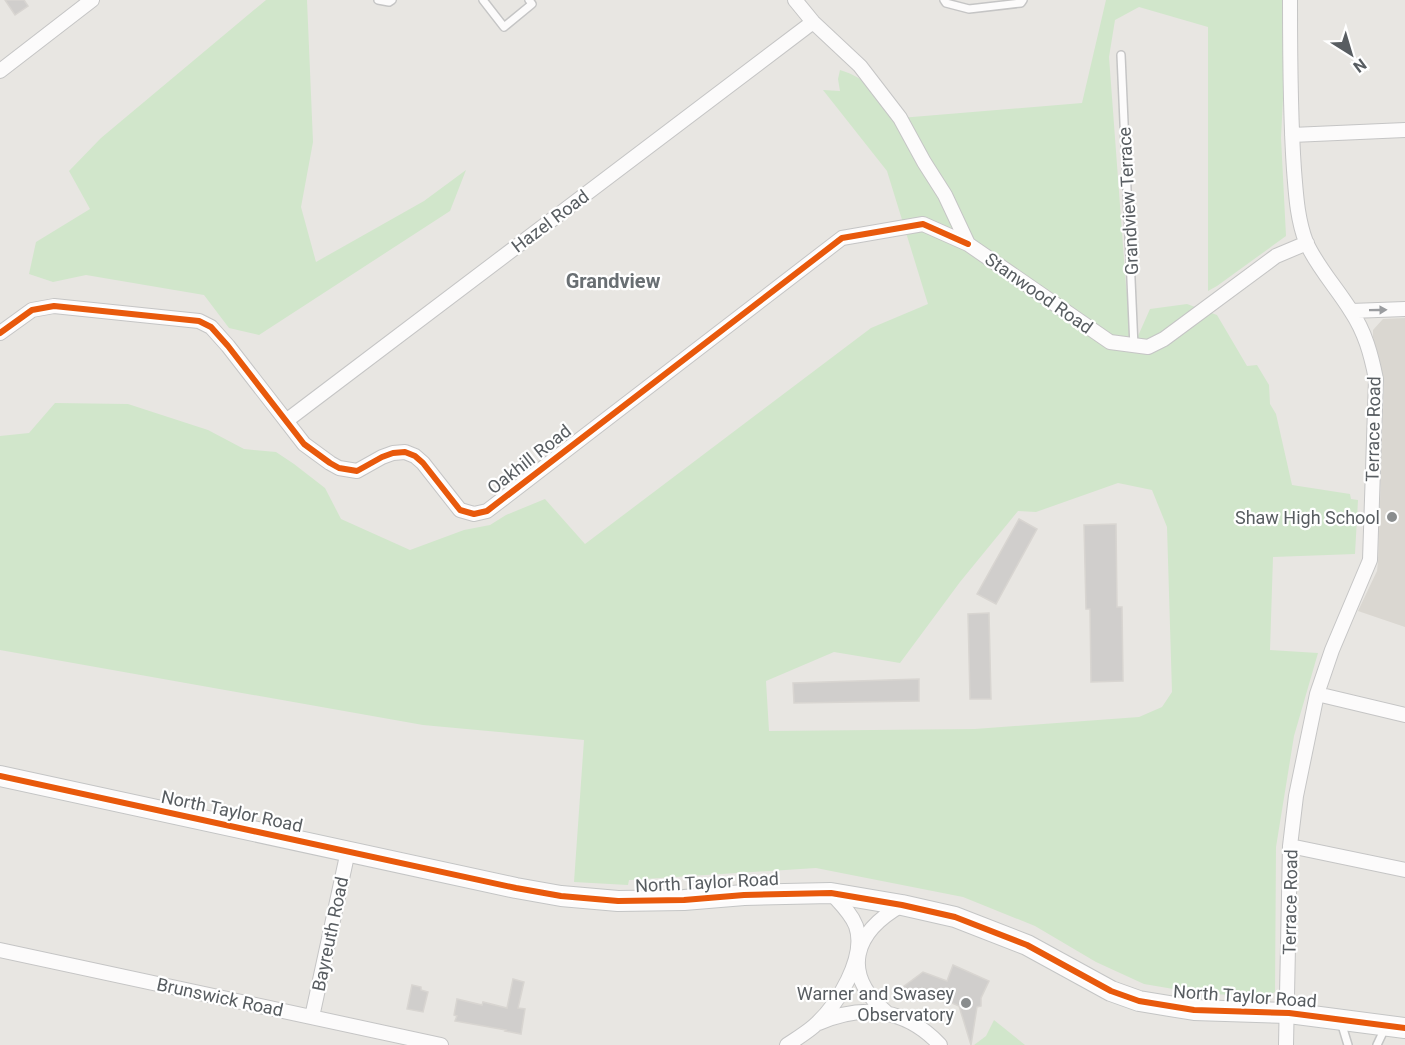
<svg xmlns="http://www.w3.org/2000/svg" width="1405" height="1045" viewBox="0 0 1405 1045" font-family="Roboto,sans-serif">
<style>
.education{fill:#dad7d1}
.green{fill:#d1e6cb;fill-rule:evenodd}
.building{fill:#d0cecc;stroke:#d8d5d1;stroke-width:1.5}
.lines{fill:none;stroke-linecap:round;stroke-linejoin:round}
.lane-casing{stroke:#c5c5c5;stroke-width:10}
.street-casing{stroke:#c5c5c5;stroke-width:16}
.secondary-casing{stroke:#c4c5c5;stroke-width:22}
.lane{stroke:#fcfbfb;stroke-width:7}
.street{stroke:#fcfbfb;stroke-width:14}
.secondary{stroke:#fcfbfb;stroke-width:20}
.cycleway-casing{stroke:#fff;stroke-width:10}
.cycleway{stroke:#e8590c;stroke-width:6}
.oneway{fill:#9a9c9f}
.poi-dot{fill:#8a8d8e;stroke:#fff;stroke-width:2}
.labels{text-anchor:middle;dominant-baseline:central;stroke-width:4.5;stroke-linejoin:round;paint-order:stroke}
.street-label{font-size:18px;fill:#585d61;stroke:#fff}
.poi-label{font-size:18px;fill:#585d61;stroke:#fff;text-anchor:end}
.neighbourhood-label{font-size:20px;font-weight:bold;fill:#696f73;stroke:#fff}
</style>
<rect width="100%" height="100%" fill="#e8e6e2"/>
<path class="education" d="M1405,318V627L1358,611L1377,571L1378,562L1384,383L1373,337V330L1383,319Z"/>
<path class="green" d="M266,0H307L313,142L301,207L316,262L424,201L466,170L450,211L259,335L229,328L204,295L86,275L53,282L29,274L36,242L90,209L69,171L101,138Z
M1106,0H1288L1281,138L1286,236L1217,286L1208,291V27L1139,7L1115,20L1109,57L1126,286L1134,345L1150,309L1187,304L1217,315L1247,366L1257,365L1269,385L1270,404L1276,414L1292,485L1350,494L1351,499L1358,500L1355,554L1273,557L1270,650L1318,653L1294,736L1276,847L1275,992L1265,997L1197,993L1144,984L1096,962L1035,926L963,897L816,868L629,880L628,885L574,882L584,740L423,725L0,650V436L29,433L55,403L128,404L208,430L244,449L276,452L294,464L325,488L341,519L410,550L464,530L490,525L506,515L545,499L585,544L871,328L928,304L887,171L823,90L840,91L838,79L840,70C868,78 881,98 900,118L1082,103ZM1118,483L1152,490L1167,527L1172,692L1162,707L1139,717L975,729L769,731L766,681L834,652L900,663L960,582L1018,511L1036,512Z
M994,1020L1025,1045H974L986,1036Z"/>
<path class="building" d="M5,0H24L28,6L15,15Z
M1019,519L1037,529L996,604L977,594Z
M1116,524L1117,607H1122L1123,681L1091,682L1090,609H1086L1084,525Z
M989,613L991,699H970L968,614Z
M919,679V701L794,703L793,683Z
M953,965L989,981L981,998V1006L977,1007L971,1045L959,1006L922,990L907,1000L899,990L923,972L947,981Z
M513,979L524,982L518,1008L525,1009L521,1034L505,1031L506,1030L455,1021L457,1016L454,1015L457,999L482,1005L483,1002L507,1008Z
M412,985L421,987V990L428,992L423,1012L407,1009Z"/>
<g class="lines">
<g class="lane-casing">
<path id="lane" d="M378,0L389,2L392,0
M483,0L504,27L532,4L529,0
M944,0L946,3L969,9L1021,3L1023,0
M1121,55L1134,347
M1341,1022L1348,1045
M1377,1045L1385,1028"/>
</g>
<g class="street-casing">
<path id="street" d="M795,0L813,22L860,66L900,118L924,162L945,195L968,244L1110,342L1148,347L1164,339L1276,256L1307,243
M0,71L92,0
M1292,135L1405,130
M1351,311L1405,309
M0,333L32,310L54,306L199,321L211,327L228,346L304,444L330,463L339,468L357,471L382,457L393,453L405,452L415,456L423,463L460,510L474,514L487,511L842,238L923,224L968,244
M286,421L813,22
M1317,694L1405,715
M1290,846L1405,870
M0,950L441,1045
M886,1012C840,973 854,932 902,905
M312,1017L348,851
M819,1023C863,1003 907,1009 940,1045
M787,1045C796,1039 806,1033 814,1026C837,1006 867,957 856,926C851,913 840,903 831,893
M1286,1045L1290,846L1296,796L1317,694L1332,650L1370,560L1376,379C1371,354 1365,332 1351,311C1337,288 1317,267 1306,242C1297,218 1296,194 1294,170C1290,113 1290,57 1290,0"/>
</g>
<g class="secondary-casing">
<path id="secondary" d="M0,776L516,888L561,896L618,901L684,900L744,895L831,893L902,905L955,917L1027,945L1111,991L1139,1001L1194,1010L1289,1013L1405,1028"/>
</g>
<use href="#lane" class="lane"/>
<use href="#street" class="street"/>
<use href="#secondary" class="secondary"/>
<g class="cycleway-casing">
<path id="cycleway" d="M0,333L32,310L54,306L199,321L211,327L228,346L304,444L330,463L339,468L357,471L382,457L393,453L405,452L415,456L423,463L460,510L474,514L487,511L842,238L923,224L968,244
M0,776L516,888L561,896L618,901L684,900L744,895L831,893L902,905L955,917L1027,945L1111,991L1139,1001L1194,1010L1289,1013L1405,1028"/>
</g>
<use href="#cycleway" class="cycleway"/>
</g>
<defs><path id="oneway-solid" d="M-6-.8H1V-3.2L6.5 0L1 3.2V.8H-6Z" transform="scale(1.5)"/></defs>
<use class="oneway" href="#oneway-solid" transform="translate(1378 310) rotate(-1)"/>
<g class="poi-dot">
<circle cx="1392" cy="517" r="6"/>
<circle cx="966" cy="1003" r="6"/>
</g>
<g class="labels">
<g class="street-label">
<text transform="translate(1128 201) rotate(-93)">Grandview Terrace</text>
<text transform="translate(550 221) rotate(-37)">Hazel Road</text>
<text transform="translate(1039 293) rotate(35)">Stanwood Road</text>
<text transform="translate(1373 429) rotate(-89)">Terrace Road</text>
<text transform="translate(529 459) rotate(-38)">Oakhill Road</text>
<text transform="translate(232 811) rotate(12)">North Taylor Road</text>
<text transform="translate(707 882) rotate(-3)">North Taylor Road</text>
<text transform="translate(1290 902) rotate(-89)">Terrace Road</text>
<text transform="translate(330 934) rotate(-78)">Bayreuth Road</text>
<text transform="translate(1245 996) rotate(4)">North Taylor Road</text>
<text transform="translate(220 997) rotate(12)">Brunswick Road</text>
</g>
<g class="poi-label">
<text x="1380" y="517">Shaw High School</text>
<text x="954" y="993">Warner and Swasey<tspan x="954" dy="21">Observatory</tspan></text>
</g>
<g class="neighbourhood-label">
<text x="613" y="281">Grandview</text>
</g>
</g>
<g transform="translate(1351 54) rotate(143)" stroke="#ffffff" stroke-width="4.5" paint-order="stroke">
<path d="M0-4.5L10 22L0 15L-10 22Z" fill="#585d61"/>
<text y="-9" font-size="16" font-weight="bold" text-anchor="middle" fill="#585d61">N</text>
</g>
</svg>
